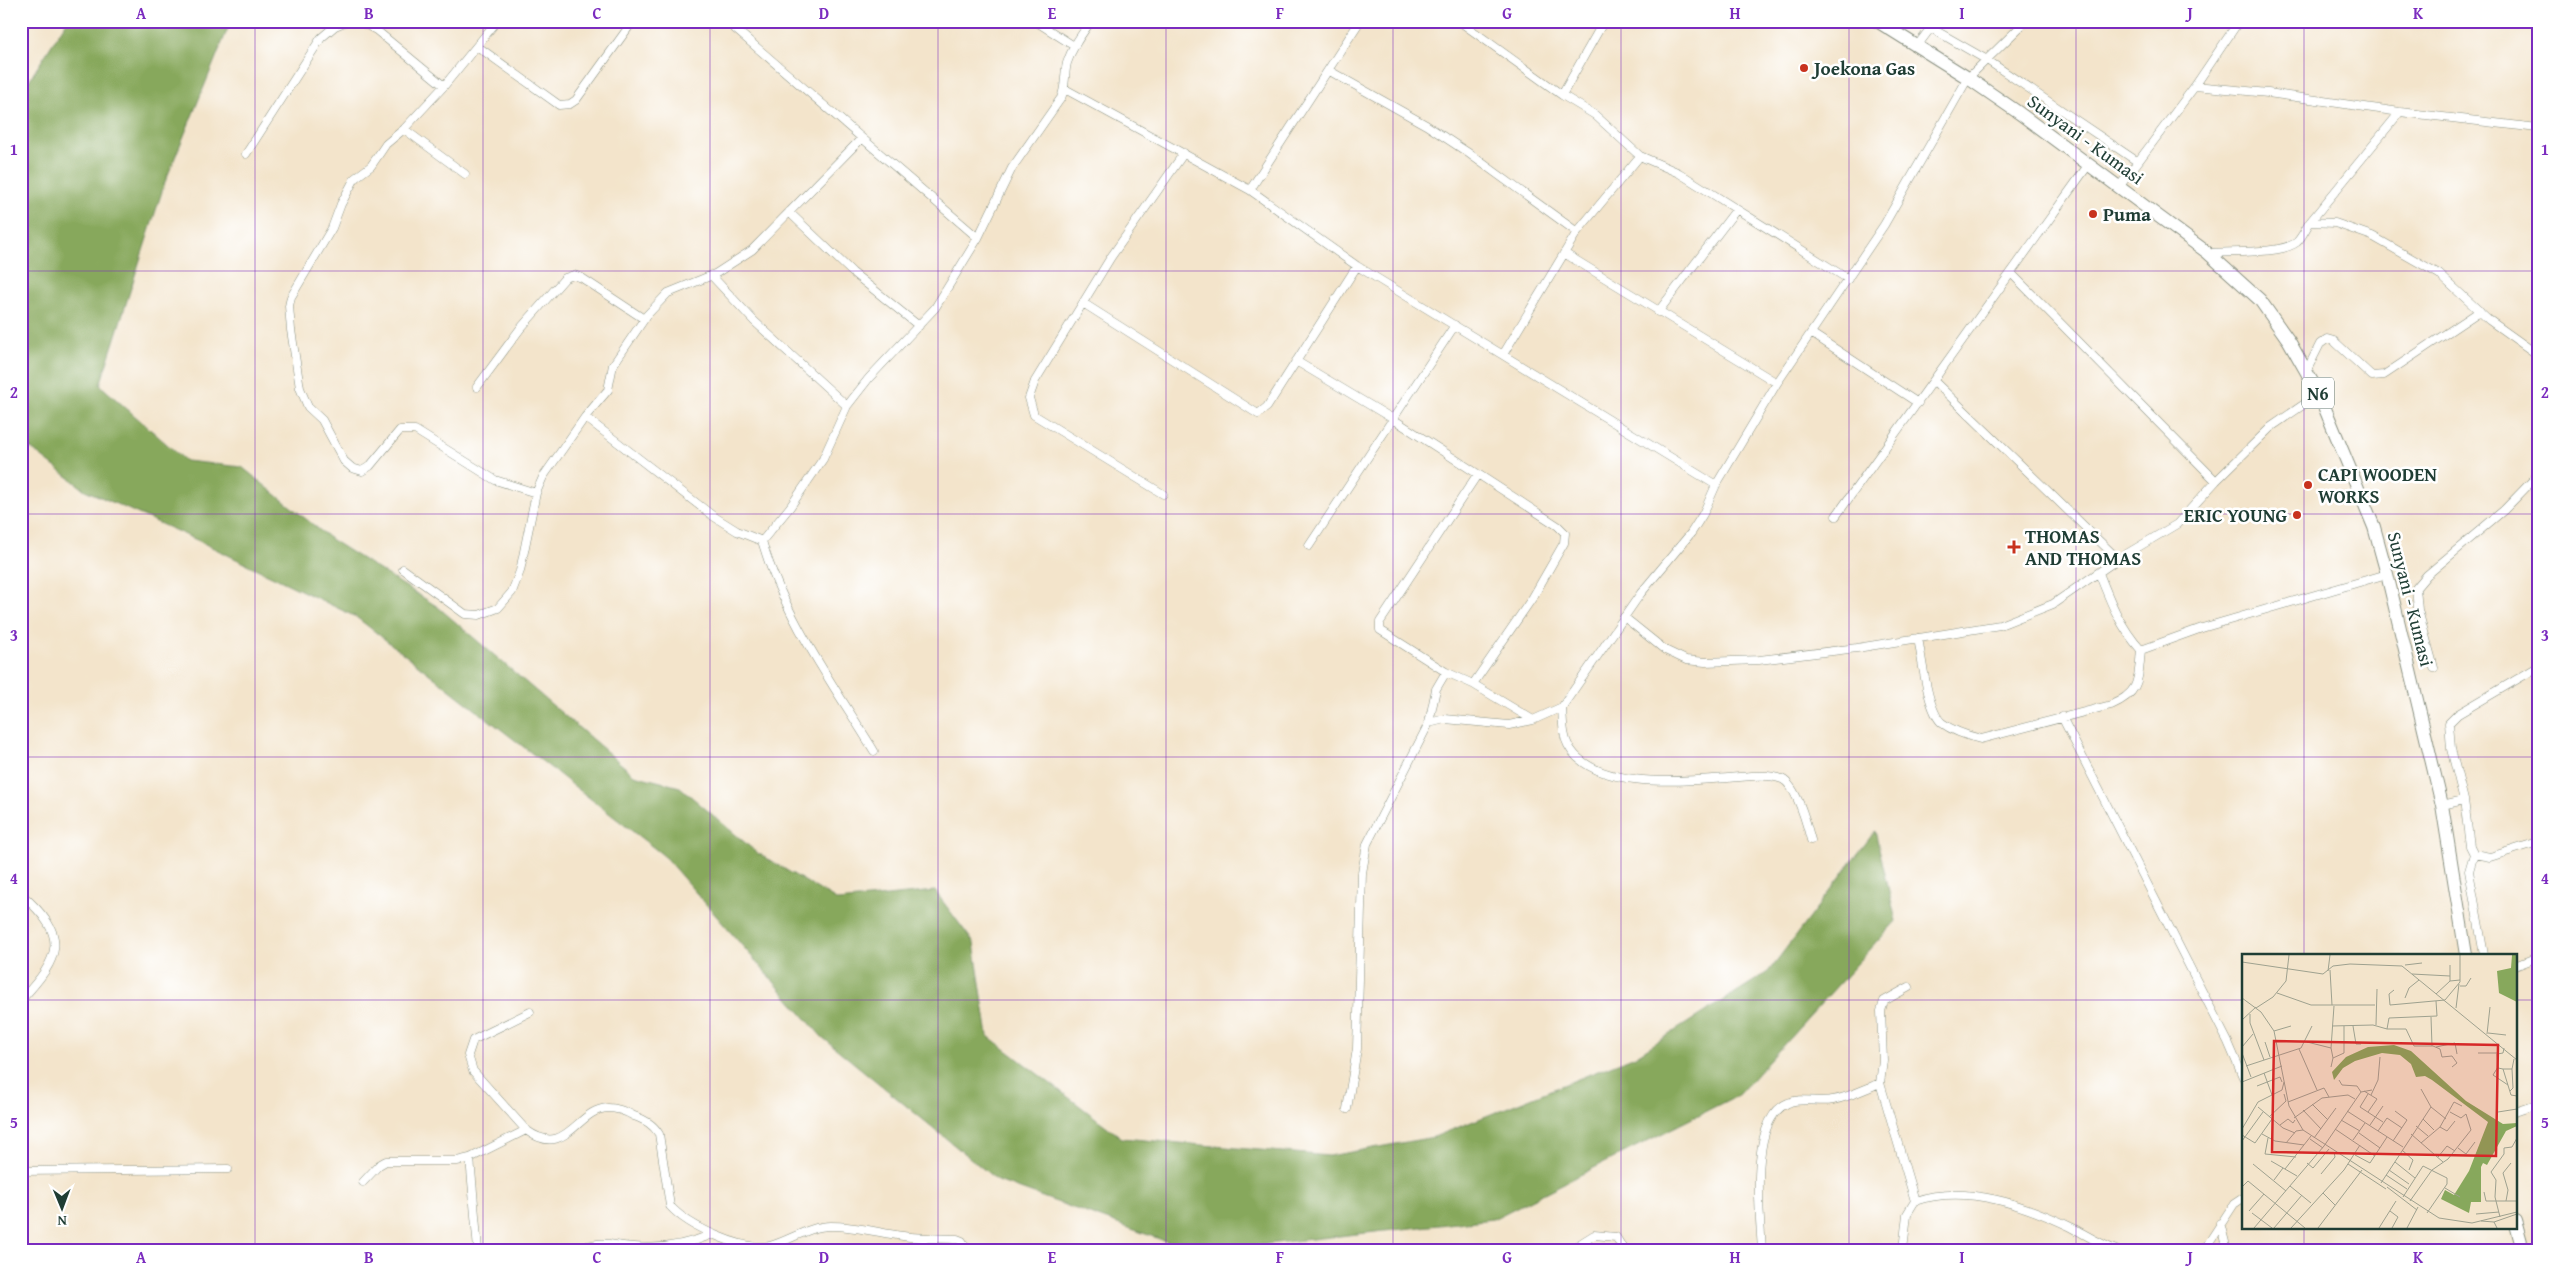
<svg xmlns="http://www.w3.org/2000/svg" width="2559" height="1271" viewBox="0 0 2559 1271" font-family="'Gentium Book Plus',serif">
<style>
.forest{fill:#87a85c;stroke:#537248}
.lines{fill:none;stroke-linecap:round;stroke-linejoin:round}
.minor-casing{stroke:#899080;stroke-width:9}
.primary-casing{stroke:#899080;stroke-width:14}
.minor{stroke:#fff;stroke-width:8}
.primary{stroke:#fff;stroke-width:12}
.grid{fill:none;stroke:#7b2cbf;stroke-width:1;stroke-opacity:0.55}
.poi-dot{fill:#c8321e;stroke:#fff;stroke-width:2}
.labels{text-anchor:middle;dominant-baseline:central;stroke-width:5;stroke-linejoin:round;paint-order:stroke}
.shield{fill:#fff;stroke:#627771;stroke-width:1}
.shield-label{font-size:18px;font-weight:bold;fill:#1f3d34}
.poi-label{font-size:19px;font-weight:bold;fill:#1f3d34;stroke:#fff;text-anchor:start}
.street-label{font-size:19px;fill:#1f3d34;stroke:#fff}
.inset-road{fill:none;stroke:#9ea18f;stroke-width:1}
.view{fill:#d62828;fill-opacity:0.15;stroke:#d62828;stroke-width:2.5}
.inset-edge{fill:none;stroke:#1f3d34;stroke-width:2.5}
.neatline{fill:none;stroke:#7b2cbf;stroke-width:2}
.grid-label{font-size:16px;text-anchor:middle;font-weight:bold;fill:#7b2cbf}
</style>
<rect width="100%" height="100%" fill="#fff"/>
<filter id="ink" filterUnits="userSpaceOnUse"><feTurbulence type="fractalNoise" baseFrequency=".02" numOctaves="2"/><feDisplacementMap in="SourceGraphic" scale="10" xChannelSelector="R" yChannelSelector="G"/><feConvolveMatrix kernelMatrix="1 2 1 2 8 2 1 2 1" color-interpolation-filters="sRGB"/></filter>
<filter id="wash" filterUnits="userSpaceOnUse"><feTurbulence type="fractalNoise" baseFrequency=".0096" numOctaves="4" result="noise"/><feDisplacementMap in="SourceGraphic" scale="20" xChannelSelector="R" yChannelSelector="G"/><feGaussianBlur stdDeviation="1.12" result="paint"/><feColorMatrix in="noise" values="0 0 0 0 0 0 0 0 0 0 0 0 0 0 0 0 0 1.4 0 .05"/><feComposite in="paint" operator="in"/></filter>
<g filter="url(#wash)">
<rect width="100%" height="100%" fill="#f3e4cb"/>
<path class="forest" d="M67,21H231L165,182L100,385L186,461L242,467L332,540L438,607L634,775L680,787L756,852L838,901L935,891L974,943L988,1036L1122,1138L1329,1156L1434,1137L1635,1056L1768,972L1875,831L1896,921L1738,1095L1493,1219L1213,1250H1190L998,1181L822,1037L663,855L356,617L199,541L85,490L21,441V93Z"/>
</g>
<g filter="url(#ink)">
<g class="lines">
<g class="minor-casing">
<path id="minor" d="M350,21L361,22L376,30L444,86
M497,21L444,86L404,129L386,144L371,166L355,178L341,204L332,228L291,297L289,306L291,330L300,388L308,407L322,420L344,461L352,468L362,471L370,466L400,430H415L495,480L536,493
M726,21L978,238
M1035,21L1074,46
M1459,21L1562,95L1595,115L1640,156L1679,173L1848,279
M1931,28L1987,60L2138,162
M477,46L559,105L570,104L576,100L633,21
M1917,46L1936,21
M1328,70L1426,125L1467,152L1577,232
M2195,86L2268,93L2400,112L2538,128
M1065,89L1250,190L1357,266L1716,485
M1562,95L1604,21
M404,129L465,174
M246,154L321,38L335,26L347,21
M2119,187L2195,86L2239,21
M1250,190L1360,21
M789,212L852,272L919,326
M2310,222L2335,223L2372,236L2439,274L2489,320L2538,355
M1564,253L1777,383
M2208,253C2230,251 2280,255 2297,242C2302,237 2306,228 2310,222L2400,112
M2011,273L2216,481
M711,275L754,321L847,406
M1083,303L1258,414L1267,407L1357,266
M1658,312L1736,210
M1811,333L1918,403
M1504,353L1577,232L1640,156
M1296,361L1393,419L1558,526L1565,533L1564,543L1533,597L1473,684
M2306,372L2320,344L2327,339L2334,341L2372,376L2384,375L2480,311
M1934,381L2118,559
M477,387L520,329L565,278L574,275L582,278L644,319
M585,417L713,516L737,531L762,541L790,507L823,459L847,406L869,378L935,308L978,238L1012,168L1061,98C1066,87 1064,75 1067,63C1072,47 1082,34 1091,21
M1477,475L1380,622V630L1446,672L1473,684L1533,720
M1163,494L1034,415L1029,398L1035,381L1111,257L1184,153
M1836,516L2089,164
M762,541C784,617 833,684 874,751
M1309,546L1455,325
M403,569L465,614L479,615L498,608L512,592L520,571L536,493L543,477L585,417L608,390L613,365L647,315L668,293L715,274L752,250L862,138
M2099,573C2110,601 2120,627 2141,650
M1624,617L1665,650L1686,660L1705,662L1759,660L1857,648L2000,625L2053,604L2118,559L2177,524L2216,481L2271,427L2319,394
M1918,638C1922,658 1927,710 1942,723C1953,731 1968,736 1981,739L2111,705C2141,692 2138,679 2141,650
M2141,650L2202,628L2387,574
M2434,668L2418,610L2416,588L2427,575L2504,510L2538,475
M1562,707C1563,720 1562,734 1568,745C1592,791 1686,781 1728,778C1745,777 1766,773 1782,779C1797,786 1807,825 1811,840
M2062,717L2228,1042L2243,1077
M1429,723L1445,719L1509,725L1533,720L1562,707L1641,593L1691,533L1703,514L1716,485L1777,383L1884,225L1968,78L2026,21
M2464,800L2470,846L2474,854L2490,857L2538,842
M2442,805L2464,800L2451,749L2449,723L2458,714L2538,667
M2474,854L2469,871L2484,955
M21,894C70,936 61,957 21,1000
M2515,966L2538,957
M1909,987L1884,1001L1881,1011L1883,1061L1880,1083L1915,1201C1966,1184 2025,1205 2071,1227C2086,1235 2100,1244 2116,1250
M530,1012L473,1040L468,1055L473,1071L526,1130C567,1160 576,1109 608,1108C617,1108 627,1112 634,1116C645,1120 653,1124 659,1134L670,1206C688,1226 743,1252 770,1246C791,1240 809,1226 831,1226C855,1226 880,1233 903,1236C921,1239 939,1238 957,1239L962,1241L967,1250
M1347,1109L1357,1049L1362,873L1367,844L1429,723L1436,689L1446,672
M2515,1112L2538,1104
M470,1158L478,1250
M21,1171L228,1169
M363,1182L379,1165L386,1161H457L470,1158L526,1130
M2220,1223L2227,1250
M575,1250C606,1239 605,1245 634,1247C661,1250 689,1244 713,1234
M1570,1250L1594,1235L1616,1237L1624,1250
M1762,1250C1760,1215 1748,1119 1788,1103C1801,1097 1819,1103 1833,1100C1849,1097 1865,1089 1880,1083
M1903,1250L1907,1214L1915,1201
M2204,1250L2234,1204L2243,1198"/>
</g>
<g class="primary-casing">
<path id="primary" d="M1877,21L1968,78L2019,113L2208,253L2260,300L2289,341L2319,394L2374,527L2387,574L2442,805L2466,955
M2515,1221L2523,1250"/>
</g>
<use href="#minor" class="minor"/>
<use href="#primary" class="primary"/>
</g>
</g>
<path class="grid" d="M255,21V1250M483,21V1250M710,21V1250M938,21V1250M1166,21V1250M1393,21V1250M1621,21V1250M1849,21V1250M2076,21V1250M2304,21V955M21,271H2538M21,514H2538M21,757H2538M21,1000H2243M2515,1000H2538M2304,1227V1250"/>
<g class="poi-dot">
<circle cx="1804" cy="68" r="5"/>
<circle cx="2093" cy="214" r="5"/>
<circle cx="2308" cy="485" r="5"/>
<circle cx="2297" cy="515" r="5"/>
<path d="M2011.5 539.5h5v5h5v5h-5v5h-5v-5h-5v-5h5z"/>
</g>
<g class="labels">
<rect class="shield" x="2302" y="377.5" width="32" height="31" rx="4"/>
<g class="shield-label">
<text x="2318" y="393">N6</text>
</g>
<g class="poi-label">
<text x="1814" y="68">Joekona Gas</text>
<text x="2103" y="214">Puma</text>
<text x="2318" y="474">CAPI WOODEN<tspan x="2318" dy="22">WORKS</tspan></text>
<text x="2287" y="515" text-anchor="end">ERIC YOUNG</text>
<text x="2025" y="536">THOMAS<tspan x="2025" dy="22">AND THOMAS</tspan></text>
</g>
<g class="street-label">
<text transform="translate(2086 139) rotate(36)">Sunyani - Kumasi</text>
<text transform="translate(2411 599) rotate(76)">Sunyani - Kumasi</text>
</g>
</g>
<g transform="translate(2242 954)">
<rect width="275" height="275" fill="#f3e4cb"/>
<path d="M270,1H275V48L257,39L255,17L269,14ZM152,91L169,97L224,147L261,170L275,169V172L264,177L245,211L241,209L239,213V248H229L227,259L199,245L203,236L212,241L227,217L246,168L190,126L183,122L174,123L169,110L158,101L140,99L113,107L101,114L92,126L90,118L104,103L126,93Z" fill="#87a85c"/>
<path class="inset-road" d="M0,8L81,20L91,12L108,10L160,12L275,106M163,11L180,9M208,11V27M88,16L90,51M86,17L88,1M170,20L208,22M218,32H224L229,24M152,36L147,40L148,51L203,46L218,28V1M35,39L69,51H133M194,40L208,27L218,26M0,44L19,58L32,77L47,152L61,176L197,264L230,269L275,258M163,44L167,34L177,26M194,47L195,62L147,64L145,75H164L172,92H191L198,95L200,103L210,102L215,109L210,113M14,54L31,43L44,27L47,1M214,54L217,30M8,60V69L22,106M189,63L190,92M0,66L14,53M134,71L135,35M90,72L131,71L145,75M111,72L114,90H119M32,77L49,72M246,79L264,81M245,80L248,53M23,88L28,103M65,88L89,94L91,104L89,113M0,93L11,80M194,93L213,89L215,100M89,94L92,52M262,94L261,99L255,100L256,114L261,115L269,141L275,142M57,95L75,136M0,99L9,123M236,99H255M91,104L102,99V72M4,112L59,94L70,72M256,113L251,121L266,131M261,115H270L272,105M22,119L30,141M97,126L100,131L115,132L119,138M0,128L40,112M15,132L38,123L40,128M179,135L189,153M122,137L135,145L126,158M268,137L271,134L270,115M126,140L118,153L141,168M129,141L136,126L138,103M46,148L82,134L87,143M70,150L86,166M16,153L41,174L53,179M61,156L79,175M105,157L161,193M256,158L275,155M27,163L44,147L42,140M52,164L80,144L106,141L113,145M181,165L192,176M99,166L118,177M38,171L46,165L51,169L53,166M128,171L141,152M174,172L186,182M198,173L205,177L213,167M0,175L16,148L40,136L42,128M93,175L133,202M136,177L145,164L160,174M117,179L138,194M20,180L33,187L62,191M169,180L201,208M0,181L13,189L30,165M26,184L23,200L54,203M72,184L94,154M68,185L81,194M111,186L123,169M0,187L21,158M151,187L165,166L153,157M44,189L54,177L61,176M179,189L198,173L212,148L220,152M216,194L224,200L233,188M160,196L171,206L167,216M113,201L128,209L145,183M196,203L205,192L213,197M29,207L55,222M153,208L173,224M65,209L71,214L87,195M11,210L44,237M106,210L144,235M43,215L69,182M147,216L167,230M79,220L93,203L92,198M144,221L165,235M32,226L41,214M139,229L189,153L204,165M48,232L69,249M0,233L6,227L63,274M145,233L175,256M203,234L218,243M242,238L244,247H275M81,239L93,251M161,243L181,212L205,224V230L185,259M168,247L190,216L206,205L229,176L224,160L219,164L208,158M264,247L266,236L261,219L269,209M7,257L22,240M148,257L156,263L150,274M10,259L30,274M234,260L257,258M258,263L253,243L254,226L249,218L262,200V194L270,193L275,184M239,267L252,268L255,274M252,268L275,260M12,274L82,192L119,138L130,136M32,274L60,241M49,274L102,216L118,191M76,274L120,216M137,274L154,247M165,274L176,253"/>
<path class="view" d="M32,87L256,91L254,202L30,198Z"/>
<rect width="275" height="275" class="inset-edge"/>
</g>
<rect width="2559" height="1271" fill="none" stroke="#fff" stroke-width="55"/>
<g transform="translate(62 1208) rotate(179)" stroke="#ffffff" stroke-width="4" paint-order="stroke">
<path d="M0-4L9 19L0 12L-9 19Z" fill="#1f3d34"/>
<text y="-8" font-size="14" font-weight="bold" text-anchor="middle" fill="#1f3d34">N</text>
</g>
<rect x="28" y="28" width="2504" height="1216" class="neatline"/>
<g class="grid-label">
<text x="141" y="19">A</text>
<text x="369" y="19">B</text>
<text x="597" y="19">C</text>
<text x="824" y="19">D</text>
<text x="1052" y="19">E</text>
<text x="1280" y="19">F</text>
<text x="1507" y="19">G</text>
<text x="1735" y="19">H</text>
<text x="1962" y="19">I</text>
<text x="2190" y="19">J</text>
<text x="2418" y="19">K</text>
<text x="14" y="155">1</text>
<text x="2545" y="155">1</text>
<text x="14" y="398">2</text>
<text x="2545" y="398">2</text>
<text x="14" y="641">3</text>
<text x="2545" y="641">3</text>
<text x="14" y="884">4</text>
<text x="2545" y="884">4</text>
<text x="14" y="1128">5</text>
<text x="2545" y="1128">5</text>
<text x="141" y="1263">A</text>
<text x="369" y="1263">B</text>
<text x="597" y="1263">C</text>
<text x="824" y="1263">D</text>
<text x="1052" y="1263">E</text>
<text x="1280" y="1263">F</text>
<text x="1507" y="1263">G</text>
<text x="1735" y="1263">H</text>
<text x="1962" y="1263">I</text>
<text x="2190" y="1263">J</text>
<text x="2418" y="1263">K</text>
</g>
</svg>
